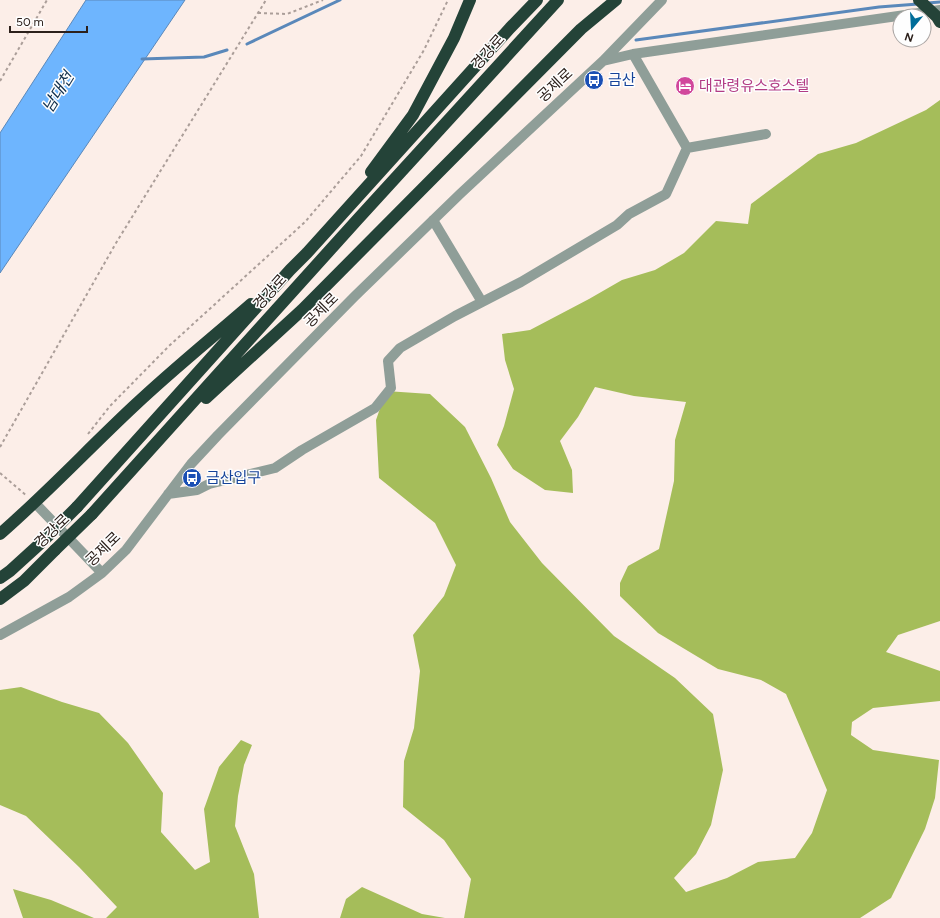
<svg xmlns="http://www.w3.org/2000/svg" width="940" height="918" viewBox="0 0 940 918" font-family="Figtree,'Noto Sans KR',sans-serif">
<style>
.forest{fill:#a5bd5a}
.water{fill:#6eb5fe;stroke:#5a88ba}
.lines{fill:none;stroke-linecap:round;stroke-linejoin:round}
.stream{stroke:#5a88ba;stroke-width:3}
.path{stroke:#ab9e99;stroke-width:2;stroke-dasharray:3 3;stroke-linecap:butt}
.minor{stroke:#8f9e98;stroke-width:10}
.highway{stroke:#244338;stroke-width:12}
.highway-bridge{stroke:#244338;stroke-width:12}
.labels{text-anchor:middle;dominant-baseline:central;stroke-width:3;stroke-linejoin:round;paint-order:stroke}
.street-label{font-size:15px;fill:#2c201b;stroke:#fefefe}
.transit-label{font-size:15px;fill:#164399;stroke:#fefefe;text-anchor:start}
.hotel-label{font-size:15px;fill:#b23c85;stroke:#fefefe;text-anchor:start}
.water-label{font-size:16px;font-style:italic;fill:#102e4b;stroke:#fefefe}
</style>
<rect width="100%" height="100%" fill="#fceee8"/>
<path class="forest" d="M940,100V621L898,635L886,652L940,671V701L873,708L852,722L851,735L873,750L939,760L935,798L925,829L891,898L860,918H464L471,879L444,840L403,807L404,761L414,728L420,671L413,635L444,596L456,565L435,523L379,478L376,420L386,391L430,394L465,427L491,478L510,522L542,563L614,636L675,678L713,714L723,770L711,825L696,854L674,878L686,892L727,878L758,862L795,858L812,833L827,790L786,694L761,680L718,669L658,633L620,596V583L628,566L659,549L674,481L675,440L686,402L634,396L595,387L578,417L560,441L572,470L573,493L545,490L513,469L497,445L504,426L514,389L505,360L502,334L530,330L589,299L622,280L655,270L684,253L716,221L748,224L751,204L818,154L856,143L926,110Z
M21,687L62,702L99,713L128,743L163,793L161,832L195,870L210,862L204,809L219,767L241,740L252,745L244,765L238,796L235,826L254,874L259,918H106L117,907L79,867L26,816L0,805V690Z
M362,887L422,914L445,918H340L346,899Z
M13,889L51,900L94,918H23Z"/>
<path class="water" d="M86,0H185L0,273V133Z"/>
<g class="lines">
<path class="stream" d="M928,3L940,2
M636,40L879,7L918,4
M247,44L340,0
M142,59L204,57L227,50"/>
<path class="path" d="M258,13L287,14L323,0
M0,81L47,0
M88,434L110,406L169,346L305,222L361,156L424,50L448,0
M0,447L116,243L266,0
M0,473L27,496"/>
<path class="minor" d="M603,61L633,54L940,10
M687,148L766,134
M433,220L482,302
M168,494L197,490L209,484L275,468L302,450L375,408L391,388L388,361L400,348L455,316L521,282L617,225L629,214L666,194L687,148L633,54
M35,503L102,573
M0,635L69,597L102,573L126,550L191,464L218,435L355,296L460,194L603,61L662,0"/>
<path class="highway" d="M371,172L413,115L454,38L470,0
M206,398L302,310L581,29L616,0
M77,507L290,270L307,253L510,28L537,0
M92,514L357,220L558,0
M0,534C47,493 89,448 134,406C172,370 212,338 251,304
M0,578L10,571L43,541
M0,599L24,581L55,550"/>
<path class="highway-bridge" d="M919,0L937,17L940,22
M43,541L77,507
M55,550L92,514"/>
</g>
<defs>
<g id="bus-disc" transform="scale(1)"><circle r="9.5" fill="#1a4fb4" stroke="#fefefe"/><path d="M-5-6H5V4H4V6H2V4H-2V6H-4V4H-5ZM-3.5-4V0h7V-4ZM-3.5 1.2v1.5H-2V1.2ZM2 1.2v1.5H3.5V1.2Z" fill="#fff"/></g>
<g id="hotel-disc" transform="scale(1)"><circle r="9.5" fill="#d1479c" stroke="#fefefe"/><path d="M-6-4.5h1.5V1H6V5H4.5V3h-9V5H-6ZM-4 0a1.8 1.8 0 1 1 3.6 0ZM.5 0V-2.5h3Q6-2.5 6 0Z" fill="#fff"/></g>
</defs>
<g fill-rule="evenodd">
<use href="#bus-disc" x="594" y="80"/>
<use href="#hotel-disc" x="685" y="86"/>
<use href="#bus-disc" x="192" y="478"/>
</g>
<g class="labels">
<g class="street-label">
<text transform="translate(488 52) rotate(-48)">경강로</text>
<text transform="translate(555 85) rotate(-43)">공제로</text>
<text transform="translate(270 292) rotate(-48)">경강로</text>
<text transform="translate(321 310) rotate(-45)">공제로</text>
<text transform="translate(52 531) rotate(-44)">경강로</text>
<text transform="translate(103 549) rotate(-44)">공제로</text>
</g>
<g class="transit-label">
<text x="608" y="80">금산</text>
<text x="206" y="478">금산입구</text>
</g>
<g class="hotel-label">
<text x="699" y="86">대관령유스호스텔</text>
</g>
<g class="water-label">
<text transform="translate(58 92) rotate(-58)">남대천</text>
</g>
</g>
<g transform="translate(912 28) rotate(198)"><circle r="19" fill="#fefefe" stroke="#aaa5a3"/>
<path d="M0-3L7 15L0 10L-7 15Z" fill="#006d99"/>
<text y="-6" font-size="11" font-weight="bold" text-anchor="middle" fill="#2c201b">N</text>
</g>
<path d="M10 26v6h77v-6" fill="none" stroke="#2c201b" stroke-width="2"/>
<text x="16" y="26" font-size="12" fill="#2c201b" stroke="#fefefe" stroke-width="3" paint-order="stroke">50 m</text>
</svg>
